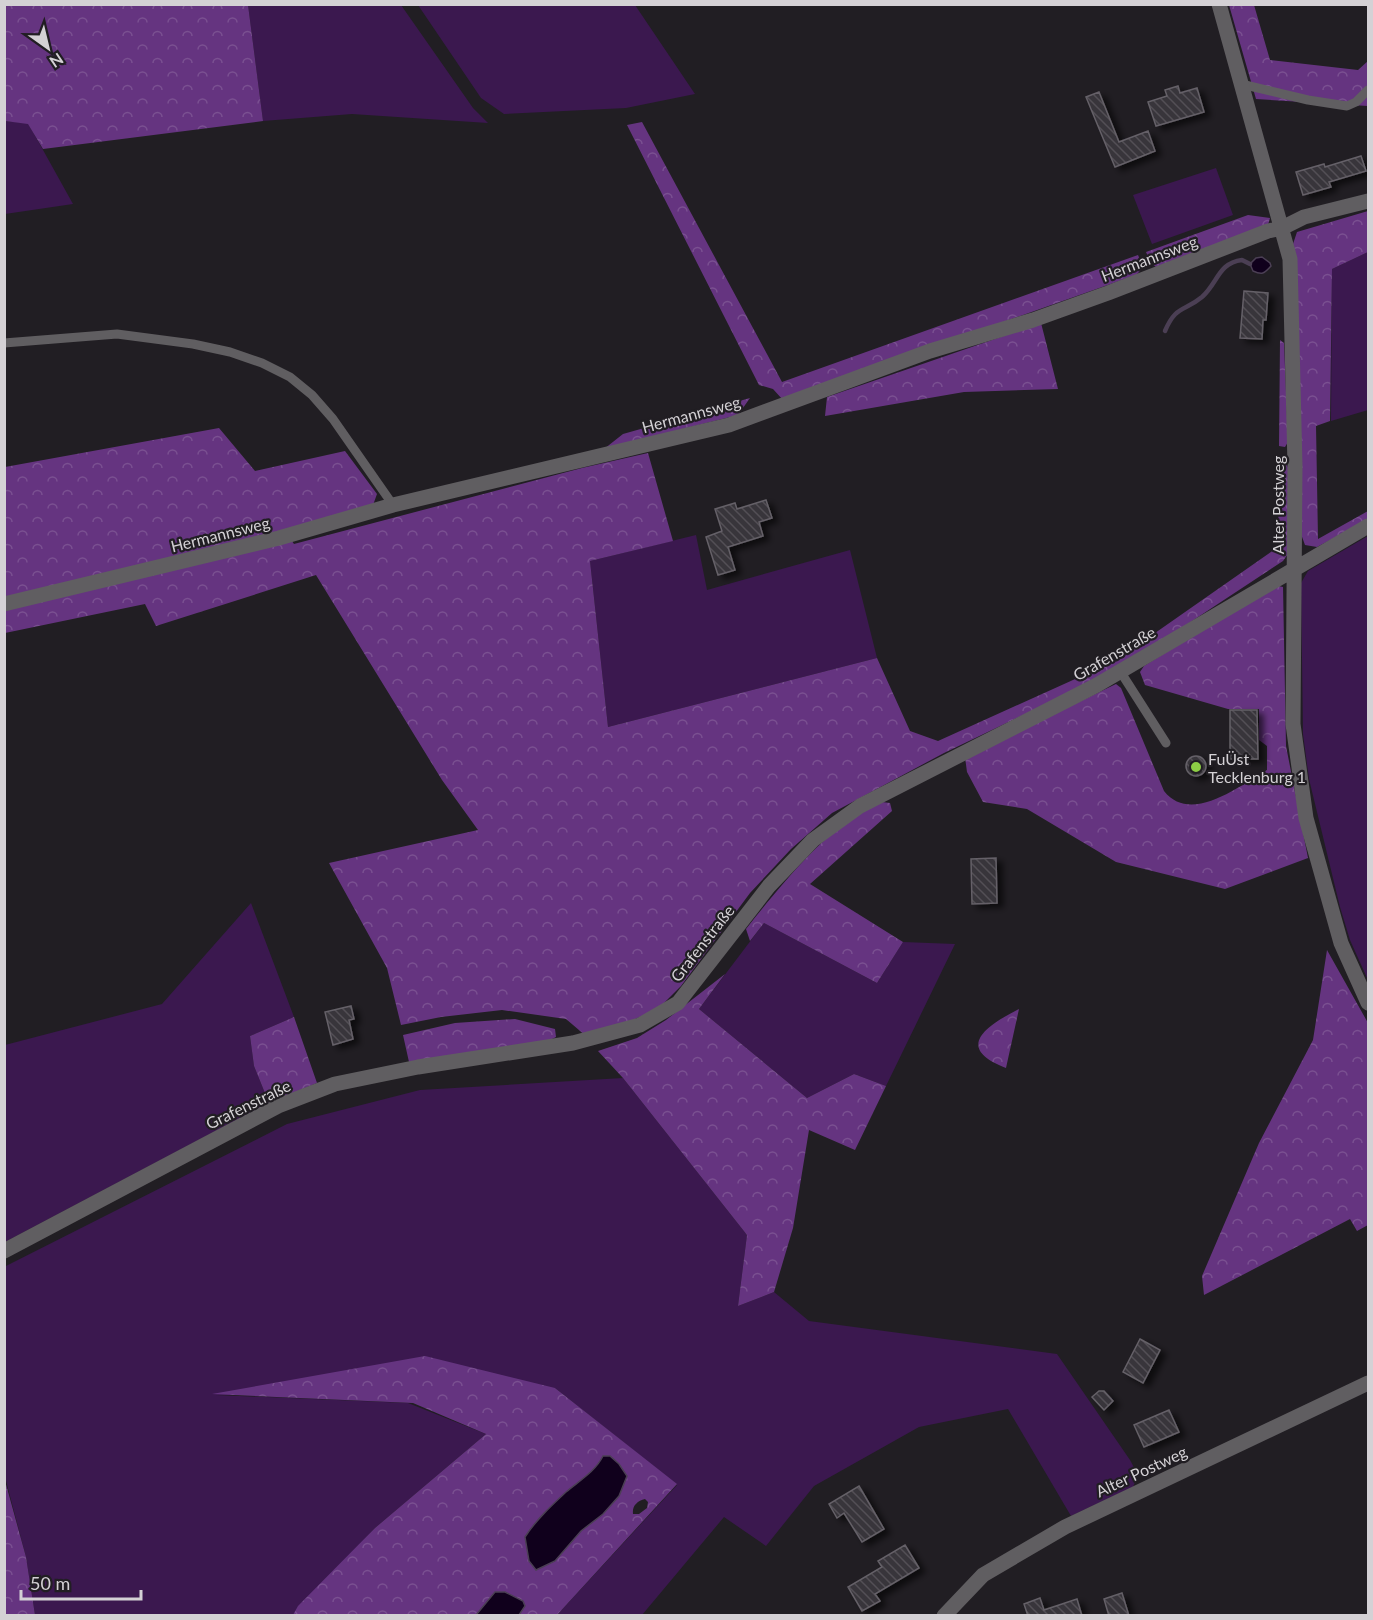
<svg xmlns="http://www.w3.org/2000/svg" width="1373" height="1620" viewBox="0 0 1373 1620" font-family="Lato,sans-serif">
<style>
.grass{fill:#3b184f}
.forest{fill:url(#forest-crowns);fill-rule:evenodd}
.water{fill:#10001c;stroke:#4b3f54;stroke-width:1.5}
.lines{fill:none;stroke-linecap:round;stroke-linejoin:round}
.stream{stroke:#4b3f54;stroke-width:4.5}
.building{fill:url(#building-back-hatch);stroke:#656168;stroke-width:1.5;filter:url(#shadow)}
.lane{stroke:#605e61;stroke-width:9}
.street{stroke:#605e61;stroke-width:15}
.poi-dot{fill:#8dce45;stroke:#211e23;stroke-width:2}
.labels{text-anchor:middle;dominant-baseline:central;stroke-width:4.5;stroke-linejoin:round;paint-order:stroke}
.street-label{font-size:16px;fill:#d4d1d5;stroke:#211e23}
.poi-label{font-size:16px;fill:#d4d1d5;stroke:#211e23;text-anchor:start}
</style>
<defs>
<pattern id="forest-crowns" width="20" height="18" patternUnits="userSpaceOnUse" patternTransform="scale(1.5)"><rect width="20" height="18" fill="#653480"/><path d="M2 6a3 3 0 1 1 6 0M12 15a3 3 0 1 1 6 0" fill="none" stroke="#7a5091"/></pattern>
<pattern id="building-back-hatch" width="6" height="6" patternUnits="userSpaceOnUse" patternTransform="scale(1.5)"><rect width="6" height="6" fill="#37343a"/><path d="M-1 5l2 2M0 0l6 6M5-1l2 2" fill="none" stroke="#535056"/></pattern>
<filter id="shadow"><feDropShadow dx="6" dy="4" stdDeviation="3" flood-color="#0009"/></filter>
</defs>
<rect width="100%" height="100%" fill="#211e23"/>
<path class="grass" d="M248,5H401L473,108L488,123L352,114L263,121Z
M418,5H635L695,94L626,108L504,114L481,98Z
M4,121L28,123L73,204L5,214Z
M1216,168L1233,215L1152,244L1133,195Z
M1368,252V410L1331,421L1332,269Z
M696,535L707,590L850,550L877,658L608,727L590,561Z
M1368,536V980L1350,940L1340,907L1309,779L1303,734L1301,583L1308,571Z
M251,903L294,1017L250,1036L254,1066L269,1103L5,1242V1045L162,1004Z
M764,923L877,983L903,942L955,944L886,1086L854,1074L807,1098L699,1009Z
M623,1078L747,1235L738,1306L774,1292L809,1321L1057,1354L1130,1460L1138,1475L1133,1487L1071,1516L1008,1409L919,1427L814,1486L766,1546L724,1517L642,1615H557L677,1485L555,1388L216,1395L408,1403L486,1434L375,1528L293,1615H35L26,1557L5,1477L4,1267L287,1124L420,1090Z"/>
<path class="forest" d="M4,5H248L263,121L43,149L28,124L5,121Z
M1229,5H1254L1270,60L1358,70L1368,61V106L1256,99Z
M642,122L782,382L1138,255C1142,264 1144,268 1136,275L783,400L773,389L759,385L627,125Z
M1368,211V252L1332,269L1330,421L1316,426L1318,539L1368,511V520L1317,547L1305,545L1301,534L1292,247L1297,232Z
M1248,215L1270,218L1268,225L1156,267L1151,263L1146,252Z
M1041,323L1058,389L964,392L825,416L827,397Z
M1280,340L1284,343L1288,442L1285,447L1279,446Z
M750,398L738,415L604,449L623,434Z
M219,428L255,471L345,451L377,494L373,505L284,530L294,544L582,468L648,453L673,541L590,561L608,727L877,658L910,731L938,741L1115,661L1278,547L1279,463L1284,461L1289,469L1290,551L1283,561L1136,658L1063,696L944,753L832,813L791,849L750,893L681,986L658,1009L626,1023L586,1036L566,1019L502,1010L441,1017L401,1025L387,968L329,863L478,830L442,780L316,575L156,626L145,604L5,633V467Z
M1278,586L1283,587L1286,746L1308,858L1225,889L1116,862L1027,809L983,802L967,772L965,757L1116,684L1121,688L1164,791C1191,825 1239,786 1267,770V746L1259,740V709H1228L1145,685L1140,672L1144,666L1244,604Z
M882,802L890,803L892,811L810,884L903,942L877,983L764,923L750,941L746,929C777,890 815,843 856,814C864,809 873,806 882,802Z
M1327,950L1368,1023V1225L1357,1231L1350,1219L1204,1295L1202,1276L1259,1143L1313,1040Z
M725,974L699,1009L807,1098L854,1074L886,1086L855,1150L809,1130L793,1228L774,1292L738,1306L747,1235L623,1078L598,1051L637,1038L666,1020Z
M1019,1009L1006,1068C953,1048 987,1025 1019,1009Z
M294,1017L317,1083L269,1103L254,1066L250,1036Z
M515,1019L555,1029L556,1037L546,1042L409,1062L403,1035L455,1023Z
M425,1356L555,1388L677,1484L557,1615H519L524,1606L495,1592L476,1615H293L298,1606L375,1528L486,1434L413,1403L212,1394ZM603,1456V1514L581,1531L555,1561L525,1537C536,1520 551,1506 566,1492C579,1481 595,1472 603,1456ZM645,1499L648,1502L647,1508L639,1514H633C632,1506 637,1501 645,1499Z
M4,1477L26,1557L35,1615H5Z"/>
<path class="water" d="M1262,257L1270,263L1271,266C1264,274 1262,275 1253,271L1250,264L1256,258Z
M603,1456H610L619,1464L627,1476L619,1496L603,1514L581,1531L555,1561L536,1570L529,1561L525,1537C536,1520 551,1506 566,1492C579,1481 595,1472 603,1456Z
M495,1592H505L523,1601L525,1606L519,1615H476Z"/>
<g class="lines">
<path class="stream" d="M1165,331C1176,305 1184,312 1202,297C1218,283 1218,263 1242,260L1250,264"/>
</g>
<path class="building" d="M1178,86L1180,93L1197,88L1204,112L1156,126L1148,102L1167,96L1165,90Z
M1099,92L1119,142L1148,131L1155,151L1115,167L1086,97Z
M1361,156L1366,171L1329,182L1331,187L1303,195L1296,172L1324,164L1325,167Z
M1244,291L1268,293L1266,320H1263L1262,339L1240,338Z
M766,500L772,518L759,522L763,536L728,547L735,570L718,575L706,537L722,531L715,509L735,503L737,509Z
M1230,710H1257L1258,759H1230Z
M1186 766a10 10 0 1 1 20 0a10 10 0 1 1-20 0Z
M996,858L997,903L972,904L971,859Z
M351,1006L354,1019L349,1020L353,1039L333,1045L325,1012Z
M1140,1339L1160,1350L1143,1383L1123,1372Z
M1099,1391H1104L1113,1401L1104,1410L1092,1397Z
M1169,1410L1179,1432L1144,1447L1134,1425Z
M859,1486L884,1529L862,1542L844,1513L837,1518L829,1504Z
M905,1545L919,1568L875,1594L880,1601L862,1611L848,1587L882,1567L878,1561Z
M1122,1593L1129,1616H1109L1104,1599Z
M1040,1598L1044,1610L1077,1599L1082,1616H1028L1024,1604Z"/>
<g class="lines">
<path class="lane" d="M1241,84L1308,100L1347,106L1356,102L1368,90
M4,343L117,334L193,344L230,352L262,363L290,377L312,395L333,419L393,505
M1120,671L1166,743"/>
<path class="street" d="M1219,4L1290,259L1295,466L1293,724L1306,818L1341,943L1368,1003
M4,604L279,538L393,505L729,425L930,351L1033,320L1108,293L1268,231L1282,228L1304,217L1368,201
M4,1251L278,1106L335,1084L418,1067L573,1043L640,1025L678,1003L769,886L813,840L860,806L1097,685L1368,526
M944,1616L983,1575L1065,1527L1368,1383"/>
</g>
<circle class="poi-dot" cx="1196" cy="767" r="6"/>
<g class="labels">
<g class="street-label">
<text transform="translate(1149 258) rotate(-21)">Hermannsweg</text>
<text transform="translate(691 414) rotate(-15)">Hermannsweg</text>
<text transform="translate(1277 505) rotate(-90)">Alter Postweg</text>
<text transform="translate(220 534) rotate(-14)">Hermannsweg</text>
<text transform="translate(1114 653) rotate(-30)">Grafenstraße</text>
<text transform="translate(702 943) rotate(-52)">Grafenstraße</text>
<text transform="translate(248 1104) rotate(-26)">Grafenstraße</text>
<text transform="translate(1141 1471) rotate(-25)">Alter Postweg</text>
</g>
<g class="poi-label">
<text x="1208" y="758">FuÜst<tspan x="1208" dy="18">Tecklenburg 1</tspan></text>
</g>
</g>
<rect width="1373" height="1620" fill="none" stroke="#d4d1d5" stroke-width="12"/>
<g transform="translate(48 48) rotate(146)" stroke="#211e23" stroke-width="4.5" paint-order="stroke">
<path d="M0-4.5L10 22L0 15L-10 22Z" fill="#d4d1d5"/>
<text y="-9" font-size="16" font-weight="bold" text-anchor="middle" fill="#d4d1d5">N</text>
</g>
<path d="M21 1590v9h120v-9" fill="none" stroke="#d4d1d5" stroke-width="3"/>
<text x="30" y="1590" font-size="18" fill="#d4d1d5" stroke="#211e23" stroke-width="4.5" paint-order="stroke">50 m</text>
</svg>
